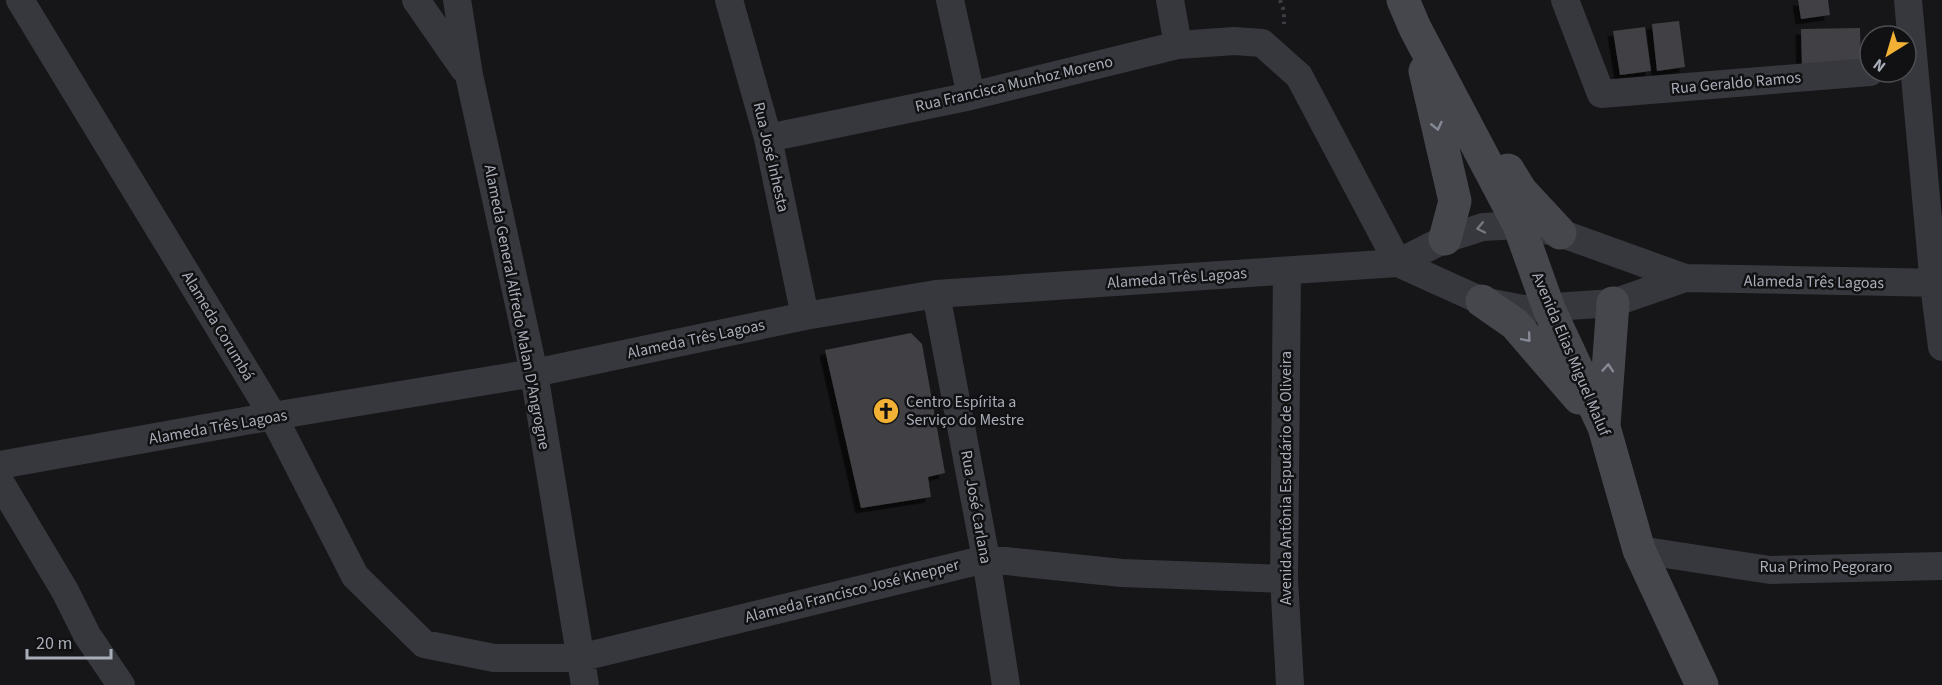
<svg xmlns="http://www.w3.org/2000/svg" width="1942" height="685" viewBox="0 0 1942 685" font-family="'Source Sans 3',sans-serif">
<style>
.building{fill:#404145;filter:url(#shadow)}
.lines{fill:none;stroke-linecap:round;stroke-linejoin:round}
.path{stroke:#3d3f44;stroke-width:4;stroke-dasharray:3 4.5;stroke-linecap:butt}
.minor{stroke:#37383d;stroke-width:28}
.secondary{stroke:#45474d;stroke-width:33}
.oneway{stroke:#858993}
.oneway2{stroke:#757881}
.labels{text-anchor:middle;dominant-baseline:central;stroke-width:5;stroke-linejoin:round;paint-order:stroke}
.street-label{font-size:16px;fill:#a8adb8;stroke:#111113}
.poi-label{font-size:16px;fill:#a8adb8;stroke:#111113;text-anchor:start}
</style>
<defs>
<filter id="shadow"><feDropShadow dx="-5.5" dy="5.5" stdDeviation="0" flood-color="#0009"/></filter>
</defs>
<rect width="100%" height="100%" fill="#161618"/>
<path class="building" d="M1798,0H1828L1830,15L1801,19Z
M1679,21L1685,67L1657,71L1652,24Z
M1645,27L1651,71L1620,75L1613,31Z
M1860,28L1861,64L1802,66L1801,29Z
M911,333L922,344L945,473L928,477L931,497L861,508L825,350Z"/>
<g class="lines">
<path class="path" d="M1280,0L1284,11V24"/>
<path class="minor" d="M20,0L273,416L355,576L424,644L494,658H579L986,559L1122,573L1284,579
M416,0L464,69
M457,0L469,75L534,373L585,685
M729,0L768,138L805,316
M950,0L971,96
M1170,0L1178,45
M1565,0L1601,94L1870,72
M1908,0L1934,285L1942,347
M768,138L971,96L1178,45L1234,41L1262,43L1299,76L1398,263
M1398,263L1482,301L1524,309L1613,303L1685,278
M1287,271L1284,579L1290,685
M936,294L986,559L1006,685
M0,465L273,416L534,373L805,316L936,294L1398,263L1445,239L1483,227L1519,225L1560,233L1685,278L1942,283
M0,482L65,591L87,635L121,685
M1639,550L1770,570L1942,566"/>
<path class="secondary" d="M1403,0L1415,28L1519,225L1549,309L1604,427L1639,550L1702,685
M1425,71L1455,201L1445,239
M1508,170L1521,191L1560,233
M1482,301L1515,324L1579,398
M1604,425L1613,303"/>
</g>
<defs><path id="oneway-chevron" d="M-2-3.5L2.5 0L-2 3.5" fill="none" stroke-width="1.6" stroke-linecap="round" stroke-linejoin="round" transform="scale(1.5)"/></defs>
<g class="oneway">
<use href="#oneway-chevron" transform="translate(1437 126) rotate(77)"/>
<use href="#oneway-chevron" transform="translate(1527 338) rotate(50)"/>
<use href="#oneway-chevron" transform="translate(1608 368) rotate(-86)"/>
</g>
<use class="oneway2" href="#oneway-chevron" transform="translate(1481 228) rotate(168)"/>
<defs>
<g id="church-disc" transform="scale(1.35)"><circle r="9.5" fill="#f2b134" stroke="#111113"/><path d="M-1.2-6h2.4v3.5h3.3v2.4h-3.3V6h-2.4V-.1h-3.3v-2.4h3.3Z" fill="#111"/></g>
</defs>
<g fill-rule="evenodd">
<use href="#church-disc" x="886" y="411"/>
</g>
<g class="labels">
<g class="street-label">
<text transform="translate(1736 83) rotate(-5)">Rua Geraldo Ramos</text>
<text transform="translate(1014 84) rotate(-13)">Rua Francisca Munhoz Moreno</text>
<text transform="translate(771 157) rotate(77)">Rua José Inhesta</text>
<text transform="translate(1177 278) rotate(-4)">Alameda Três Lagoas</text>
<text transform="translate(1814 282) rotate(1)">Alameda Três Lagoas</text>
<text transform="translate(517 307) rotate(79)">Alameda General Alfredo Malan D'Angrogne</text>
<text transform="translate(218 326) rotate(59)">Alameda Corumbá</text>
<text transform="translate(696 339) rotate(-12)">Alameda Três Lagoas</text>
<text transform="translate(1571 354) rotate(67)">Avenida Elias Miguel Maluf</text>
<text transform="translate(218 427) rotate(-10)">Alameda Três Lagoas</text>
<text transform="translate(1286 478) rotate(-90)">Avenida Antônia Espudário de Oliveira</text>
<text transform="translate(976 507) rotate(80)">Rua José Carlana</text>
<text x="1826" y="567">Rua Primo Pegoraro</text>
<text transform="translate(852 591) rotate(-14)">Alameda Francisco José Knepper</text>
</g>
<g class="poi-label">
<text x="906" y="402">Centro Espírita a<tspan x="906" dy="18">Serviço do Mestre</tspan></text>
</g>
</g>
<g transform="translate(1888 54) rotate(217)"><circle r="28" fill="#111113" stroke="#4d4f55" stroke-width="1.5"/>
<path d="M0-4.5L10 22L0 15L-10 22Z" fill="#f2b134"/>
<text y="-9" font-size="16" font-weight="bold" text-anchor="middle" fill="#a8adb8">N</text>
</g>
<path d="M27 649v9h84v-9" fill="none" stroke="#a8adb8" stroke-width="3"/>
<text x="36" y="649" font-size="18" fill="#a8adb8" stroke="#111113" stroke-width="4.5" paint-order="stroke">20 m</text>
</svg>
